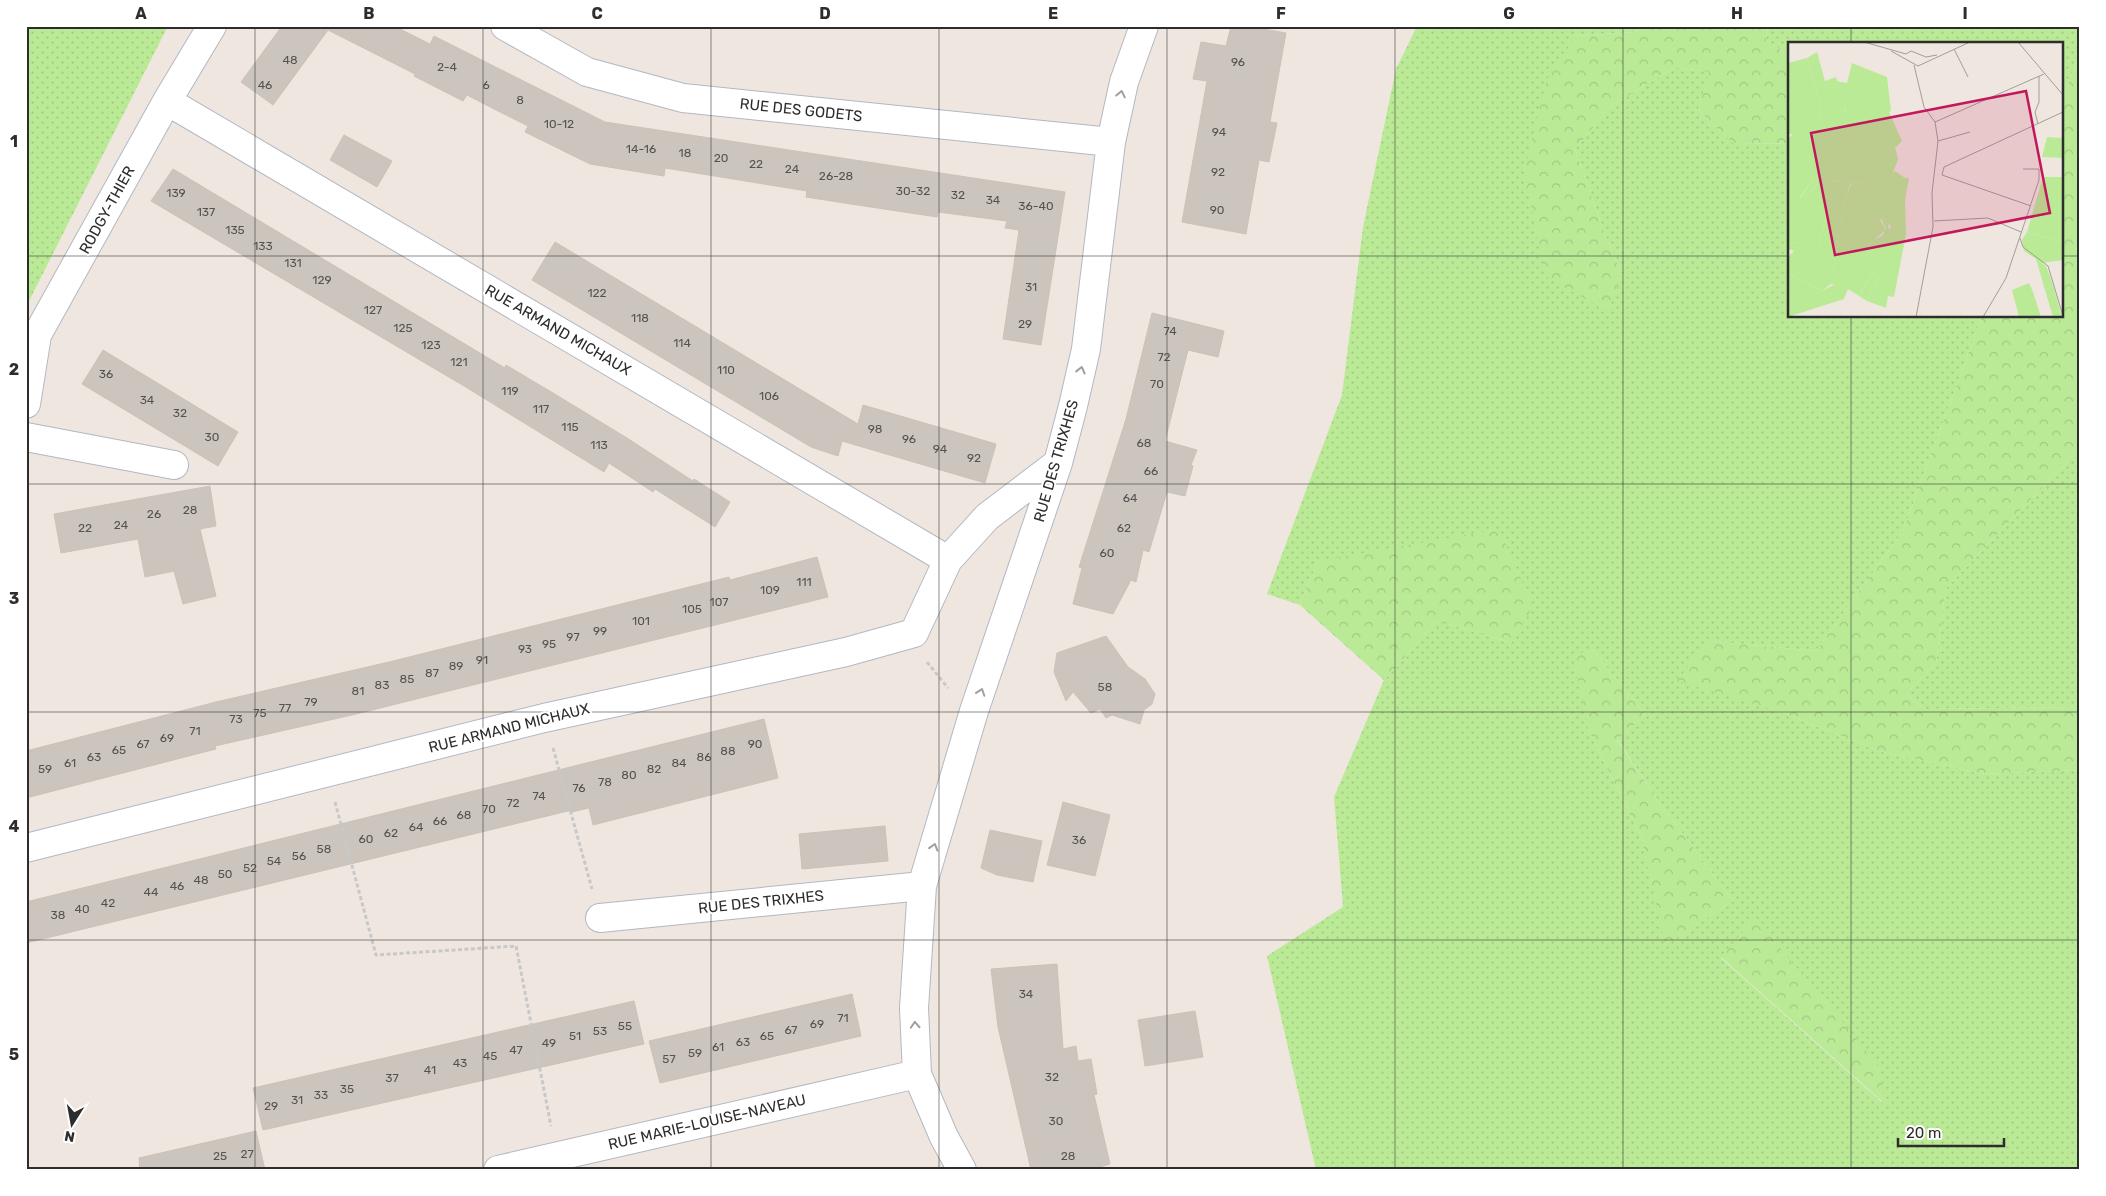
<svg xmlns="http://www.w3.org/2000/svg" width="2106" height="1196" viewBox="0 0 2106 1196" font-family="Rubik,sans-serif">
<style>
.grass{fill:url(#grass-dots);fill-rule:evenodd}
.forest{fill:url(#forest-crowns)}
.building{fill:#cbc5bd;stroke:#cbc2b8}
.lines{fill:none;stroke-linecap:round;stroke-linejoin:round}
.minor-casing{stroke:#b3b7c2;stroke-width:30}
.path{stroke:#c8c8c8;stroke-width:3;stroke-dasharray:4 2.5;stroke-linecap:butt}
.minor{stroke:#fff;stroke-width:28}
.oneway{stroke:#a0a0a0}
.grid{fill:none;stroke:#2d2d2d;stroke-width:1;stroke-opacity:0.55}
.labels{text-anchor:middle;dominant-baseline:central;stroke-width:4;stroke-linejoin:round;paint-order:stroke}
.number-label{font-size:12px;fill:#545351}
.street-label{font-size:15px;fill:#2d2d2d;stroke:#fff}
.inset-road{fill:none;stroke:#a19d98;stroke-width:1}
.view{fill:#c2185b;fill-opacity:0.15;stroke:#c2185b;stroke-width:2.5}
.inset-edge{fill:none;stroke:#2d2d2d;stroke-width:2.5}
.neatline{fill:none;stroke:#2d2d2d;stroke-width:2}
.grid-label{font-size:16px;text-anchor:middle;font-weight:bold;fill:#2d2d2d}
</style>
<defs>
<pattern id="grass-dots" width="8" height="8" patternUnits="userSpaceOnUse" patternTransform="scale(1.25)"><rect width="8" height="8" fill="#bbea97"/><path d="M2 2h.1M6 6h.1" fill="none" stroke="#a1c982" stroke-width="1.8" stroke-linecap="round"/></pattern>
<pattern id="forest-crowns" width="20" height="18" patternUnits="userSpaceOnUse" patternTransform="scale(1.25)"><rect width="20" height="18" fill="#bbea97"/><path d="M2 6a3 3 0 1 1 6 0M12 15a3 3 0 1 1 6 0" fill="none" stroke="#a1c982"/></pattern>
</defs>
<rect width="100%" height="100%" fill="#efe7df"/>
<path class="grass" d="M26,26H168L26,307Z
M1417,26H1642L1635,32L1576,36L1524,171L1622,275L1601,224L1575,149L1611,106L1675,67L1710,72L1698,110L1733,143L1790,144V316H1982L1903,531L1816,651L1707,641L1781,712L1878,751L1984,774L2080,770V1170H1316L1267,956L1343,907L1334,797L1384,680L1437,621L1512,643L1318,561L1300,605L1267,594L1342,395L1363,227L1396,69ZM1592,649L1645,715L1617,739L1659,802L1733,901L1666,944L1641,837L1588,729ZM1755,919L1884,1104L1721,958Z
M1768,26H2080V53L2062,100V44H1790V56L1766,40Z
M2080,448V707L1925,709L1906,694L1936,663L1946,588Z"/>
<path class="forest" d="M1642,26H1768L1766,40L1790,56V144L1733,143L1698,110L1709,72L1675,67L1611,106L1575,149L1601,224L1622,275L1608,312L1545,276L1524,171L1547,79L1576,36L1635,32Z
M2080,53V448L1946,588L1936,663L1906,694L1925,709L2080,707V770L1984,774L1878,751L1781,712L1677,681L1707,641L1816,651L1903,531L1982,316H2062V100Z
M1499,529L1533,606L1512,643L1437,621L1384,680L1300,605L1318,561Z
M1592,649L1645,715L1617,740L1659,802L1733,901L1665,945L1641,837L1588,729L1573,656Z
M1755,918L1880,1067L1885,1104L1721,957Z"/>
<path class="building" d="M282,26H394L430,44L434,36L605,122L1065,192L1041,345L1003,339L1019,230L1005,228L1007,221L938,212L937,217L851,204L806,197L807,191L665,168L664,176L590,164L525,132L528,126L494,109L467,95L463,101L414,76L415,74L328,30L273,105L241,82Z
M1231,26H1246L1286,33L1270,122L1277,123L1269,162L1259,160L1246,234L1182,222L1207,81L1193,79L1201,42L1226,46Z
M344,135L392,161L377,187L330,160Z
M173,169L505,368L506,365L558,396L627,438L693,481L694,479L730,502L715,527L655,489L653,492L609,463L604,472L464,386L151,201Z
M555,242L858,424L863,405L996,444L985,483L842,441L838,456L811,447L532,280Z
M1152,313L1224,331L1218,357L1188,350L1165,441L1197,450L1191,465L1193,466L1185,496L1167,492L1149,552L1143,550L1136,582L1131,580L1113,614L1073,604L1082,568L1079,567L1126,419Z
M103,350L238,432L218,466L82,384Z
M210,486L216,526L200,529L216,596L183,604L174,571L145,577L138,539L61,553L54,514Z
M817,557L828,597L352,715L215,746L216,749L26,798V751L216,702L389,662L729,577L730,580Z
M1106,636L1128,667L1145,679L1155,694L1152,704L1144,710L1140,724L1112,715L1106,718L1100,709L1091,713L1073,692L1066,701L1054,672L1057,653Z
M764,719L778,778L593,825L589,808L572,812V810L26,943V902Z
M1063,802L1110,815L1095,876L1047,865Z
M885,826L888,861L802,869L799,834Z
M990,830L1042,841L1033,882L997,875L981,868Z
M1057,964L1063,1049L1076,1046L1078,1061L1091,1059L1097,1094L1094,1095L1110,1164L1090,1170H1031L998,1027L991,969Z
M852,994L861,1036L660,1083L649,1041Z
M634,1001L644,1044L263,1130L253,1088Z
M1195,1011L1203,1057L1145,1066L1138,1020Z
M256,1131L265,1170H140L139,1158Z"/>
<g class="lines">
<g class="minor-casing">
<path id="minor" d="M505,26L587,72L683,98L1111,142
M26,404L37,335L167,101L212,26
M26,437L174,465
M948,560L987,517L1058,463
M26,848L544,718L846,652L914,633L948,560L167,101
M600,918L922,886
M498,1170L917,1074
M962,1170L944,1137L917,1074L914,1008L922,886L974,711L1058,463L1073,406L1086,349L1111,142L1124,82L1144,26"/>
</g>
<path class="path" d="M927,662L948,688
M553,748L592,889
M335,802L376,955L516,946L551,1126"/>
<use href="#minor" class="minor"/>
</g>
<defs><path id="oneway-chevron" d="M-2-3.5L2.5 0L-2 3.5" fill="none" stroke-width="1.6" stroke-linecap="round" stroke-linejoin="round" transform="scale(1.25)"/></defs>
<g class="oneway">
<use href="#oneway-chevron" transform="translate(1121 94) rotate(-78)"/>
<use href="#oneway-chevron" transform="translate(1081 370) rotate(-76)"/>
<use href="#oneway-chevron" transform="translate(981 692) rotate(-71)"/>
<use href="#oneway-chevron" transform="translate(934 847) rotate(-73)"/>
<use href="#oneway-chevron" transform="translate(915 1025) rotate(-93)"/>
</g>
<path class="grid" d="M255,26V1170M483,26V1170M711,26V1170M939,26V1170M1167,26V1170M1395,26V1170M1623,26V1170M1851,26V44M26,256H1790M2062,256H2080M1851,316V1170M26,484H2080M26,712H2080M26,940H2080"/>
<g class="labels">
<g class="number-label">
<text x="290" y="60">48</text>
<text x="1238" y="62">96</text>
<text x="447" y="67">2-4</text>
<text x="265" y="85">46</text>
<text x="486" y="85">6</text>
<text x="520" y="100">8</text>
<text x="559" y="124">10-12</text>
<text x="1219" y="132">94</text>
<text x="641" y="149">14-16</text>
<text x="685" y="153">18</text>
<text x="721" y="158">20</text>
<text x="756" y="164">22</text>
<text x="792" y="169">24</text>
<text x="1218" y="172">92</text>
<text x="836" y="176">26-28</text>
<text x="913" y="191">30-32</text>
<text x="176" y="193">139</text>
<text x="958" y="195">32</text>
<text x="993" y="200">34</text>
<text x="1036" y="206">36-40</text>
<text x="1217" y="210">90</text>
<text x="206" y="212">137</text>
<text x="235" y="230">135</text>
<text x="263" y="246">133</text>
<text x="293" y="263">131</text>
<text x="322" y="280">129</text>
<text x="1031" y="287">31</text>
<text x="597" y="293">122</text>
<text x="373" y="310">127</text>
<text x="640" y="318">118</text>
<text x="1025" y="324">29</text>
<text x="403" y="328">125</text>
<text x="1170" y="331">74</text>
<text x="682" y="343">114</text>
<text x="431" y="345">123</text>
<text x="1164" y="357">72</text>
<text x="459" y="362">121</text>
<text x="726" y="370">110</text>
<text x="106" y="374">36</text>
<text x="1157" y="384">70</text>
<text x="510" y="391">119</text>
<text x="769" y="396">106</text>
<text x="147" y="400">34</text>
<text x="541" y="409">117</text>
<text x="180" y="413">32</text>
<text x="570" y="427">115</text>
<text x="875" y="429">98</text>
<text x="212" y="437">30</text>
<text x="909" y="439">96</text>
<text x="1144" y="443">68</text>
<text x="599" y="445">113</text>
<text x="940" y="449">94</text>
<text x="974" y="458">92</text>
<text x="1151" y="471">66</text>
<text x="1130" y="498">64</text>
<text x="190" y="510">28</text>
<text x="154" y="514">26</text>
<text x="121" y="525">24</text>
<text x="85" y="528">22</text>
<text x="1124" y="528">62</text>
<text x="1107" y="553">60</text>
<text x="804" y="582">111</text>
<text x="770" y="590">109</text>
<text x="719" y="602">107</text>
<text x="692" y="609">105</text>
<text x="641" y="621">101</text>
<text x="600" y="631">99</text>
<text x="573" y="637">97</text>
<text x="549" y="644">95</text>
<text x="525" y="649">93</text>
<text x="482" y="660">91</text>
<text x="456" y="666">89</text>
<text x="432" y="673">87</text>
<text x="407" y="679">85</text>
<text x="382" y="685">83</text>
<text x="1105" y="687">58</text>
<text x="358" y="691">81</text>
<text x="311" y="702">79</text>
<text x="285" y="708">77</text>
<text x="260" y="713">75</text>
<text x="236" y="719">73</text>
<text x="195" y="731">71</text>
<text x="167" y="738">69</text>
<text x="143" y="744">67</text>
<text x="755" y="744">90</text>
<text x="119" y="750">65</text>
<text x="728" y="751">88</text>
<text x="94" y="757">63</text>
<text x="704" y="757">86</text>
<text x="70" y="763">61</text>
<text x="679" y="763">84</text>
<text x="45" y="769">59</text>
<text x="654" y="769">82</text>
<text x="629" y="775">80</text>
<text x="605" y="782">78</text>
<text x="579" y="788">76</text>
<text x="539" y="796">74</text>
<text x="513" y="803">72</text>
<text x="489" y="809">70</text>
<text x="464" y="815">68</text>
<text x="440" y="821">66</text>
<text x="416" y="827">64</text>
<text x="391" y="833">62</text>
<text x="366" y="839">60</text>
<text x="1079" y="840">36</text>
<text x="324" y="849">58</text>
<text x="299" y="856">56</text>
<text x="274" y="861">54</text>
<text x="250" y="868">52</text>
<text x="225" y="874">50</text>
<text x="201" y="880">48</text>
<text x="177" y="886">46</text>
<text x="151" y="892">44</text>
<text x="108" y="903">42</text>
<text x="82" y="909">40</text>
<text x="58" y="915">38</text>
<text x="1026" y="994">34</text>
<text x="843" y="1018">71</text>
<text x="817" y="1024">69</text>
<text x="625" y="1026">55</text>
<text x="791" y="1030">67</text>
<text x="600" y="1031">53</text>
<text x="575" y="1036">51</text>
<text x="767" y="1036">65</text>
<text x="743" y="1042">63</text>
<text x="549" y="1043">49</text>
<text x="718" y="1047">61</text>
<text x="516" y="1050">47</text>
<text x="695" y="1053">59</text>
<text x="490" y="1056">45</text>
<text x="669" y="1059">57</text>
<text x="460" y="1063">43</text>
<text x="430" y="1070">41</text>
<text x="1052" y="1077">32</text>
<text x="392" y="1078">37</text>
<text x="347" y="1089">35</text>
<text x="321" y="1095">33</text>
<text x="297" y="1100">31</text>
<text x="271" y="1106">29</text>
<text x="1056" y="1121">30</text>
<text x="247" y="1154">27</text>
<text x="220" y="1156">25</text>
<text x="1068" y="1156">28</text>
</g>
<g class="street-label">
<text transform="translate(801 110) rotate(6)">RUE DES GODETS</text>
<text transform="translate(107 210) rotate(-61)">RODGY-THIER</text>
<text transform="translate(558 330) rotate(30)">RUE ARMAND MICHAUX</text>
<text transform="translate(1056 461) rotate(-74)">RUE DES TRIXHES</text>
<text transform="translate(509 728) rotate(-14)">RUE ARMAND MICHAUX</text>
<text transform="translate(761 902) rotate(-6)">RUE DES TRIXHES</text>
<text transform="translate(707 1122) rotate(-13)">RUE MARIE-LOUISE-NAVEAU</text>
</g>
</g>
<g transform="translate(1788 42)">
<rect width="275" height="275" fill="#efe7df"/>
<path d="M19,16L33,66L32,80L58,68L49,39L59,41L64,21L99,35L103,69L101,70L114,99L107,106L110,117L103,137L116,140L117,136H121L117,158L118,192L106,255L100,254L98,266L79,259L91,236L84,231L71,254L60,247L56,257L0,275V231L34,249L49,241L51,232L45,227L57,155L64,141L75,140L77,135L26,136L12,155L16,156L30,142L54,138L51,150L38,171L29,214L8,200L0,202V96L5,92H0V21ZM91,176L103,184L94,201L81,209V202L98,188ZM259,95L275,96V116L254,115ZM255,135H275V200L239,190ZM248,217L258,224L265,243L257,248ZM241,241L245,250L253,275H231L224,248Z" fill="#bbea97" fill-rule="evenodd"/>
<path d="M29,10L37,39L48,35L58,67L42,82L32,80L33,66L19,16ZM73,108L85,129L86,137L67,114ZM107,129L117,136L116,140L98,147L93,140L95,136H103ZM44,132L77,135L75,140L63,141L57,155L45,227L58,235L56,244L43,242L34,249L0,231V215L6,209L0,207V202L8,200L29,213L38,171L51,150L53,138L30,142L16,156H12L26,136ZM91,172L99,174L102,194L100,199L81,210V202L72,199L74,193L82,191L86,198L95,193L98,187ZM239,190L275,200V218L254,221L236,209L234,198ZM84,231L91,236L79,259L71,254ZM265,243L274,275H265L257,248Z" fill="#bbea97"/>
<path class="inset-road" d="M76,0L118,12M230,0L275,53M166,7L180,35M103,9L130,24L182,0M118,12L123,9L138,15L149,13M126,23L136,65L147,80L150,99L144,151L145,185L128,275M147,80L256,32M250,82L247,70L251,60V34M150,99L182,90M243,164L154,133L156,125L275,70M146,179L200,176L233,190M232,196L235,205L260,224L275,274M195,275L218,236L251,138V127H235"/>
<path class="view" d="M238,49L262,171L47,213L23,91Z"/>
<rect width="275" height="275" class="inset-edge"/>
</g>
<rect width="2106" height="1196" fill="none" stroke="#ffffff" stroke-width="55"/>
<g transform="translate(72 1124) rotate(191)" stroke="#ffffff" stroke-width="4" paint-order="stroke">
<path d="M0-4L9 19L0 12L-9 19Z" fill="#2d2d2d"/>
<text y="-8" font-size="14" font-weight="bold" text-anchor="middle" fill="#2d2d2d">N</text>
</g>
<path d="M1898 1138v8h106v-8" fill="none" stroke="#2d2d2d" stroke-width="2.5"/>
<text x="1906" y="1138" font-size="15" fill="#2d2d2d" stroke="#ffffff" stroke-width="4" paint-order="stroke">20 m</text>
<rect x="28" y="28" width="2050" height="1140" class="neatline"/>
<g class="grid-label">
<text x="141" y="19">A</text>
<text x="369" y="19">B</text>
<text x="597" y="19">C</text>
<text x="825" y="19">D</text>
<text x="1053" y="19">E</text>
<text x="1281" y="19">F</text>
<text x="1509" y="19">G</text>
<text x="1737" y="19">H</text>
<text x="1965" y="19">I</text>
<text x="14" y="147">1</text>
<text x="14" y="375">2</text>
<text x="14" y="604">3</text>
<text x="14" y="832">4</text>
<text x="14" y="1060">5</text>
</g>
</svg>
